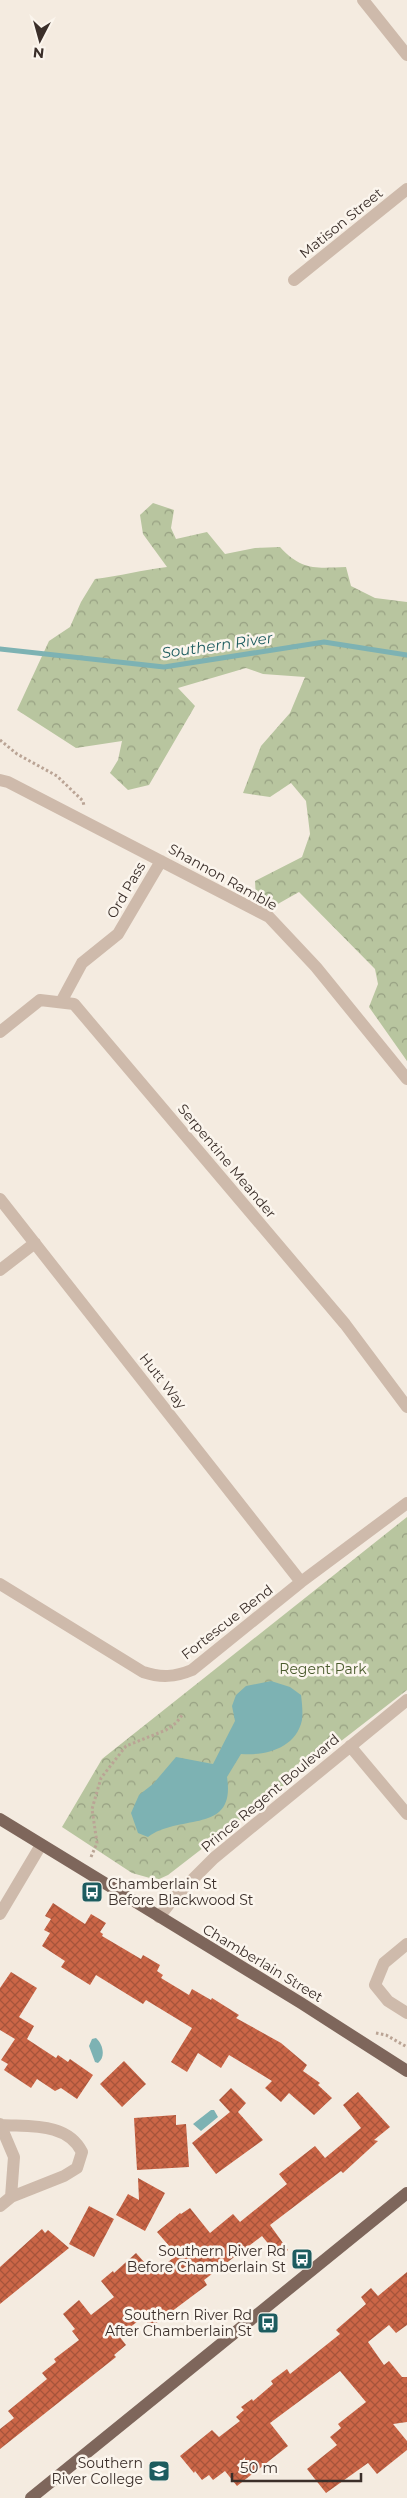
<svg xmlns="http://www.w3.org/2000/svg" width="407" height="2498" viewBox="0 0 407 2498" font-family="Montserrat,sans-serif">
<style>
.forest{fill:url(#forest-crowns)}
.water{fill:#7db2b3}
.lines{fill:none;stroke-linecap:round;stroke-linejoin:round}
.stream{stroke:#7db2b3;stroke-width:5}
.building{fill:url(#building-cross-hatch)}
.path{stroke:#baa495;stroke-width:3;stroke-dasharray:2.5 2.5;stroke-linecap:butt}
.minor{stroke:#cebaab;stroke-width:12}
.major{stroke:#7e665b;stroke-width:12}
.labels{text-anchor:middle;dominant-baseline:central;stroke-width:5;stroke-linejoin:round;paint-order:stroke}
.street-label{font-size:14px;fill:#3b2f2a;stroke:#fbf5ed}
.park-label{font-size:14px;fill:#4a5b2d;stroke:#fbf5ed}
.poi-label{font-size:14px;fill:#3b2f2a;stroke:#fbf5ed;text-anchor:end}
.water-label{font-size:15px;font-style:italic;fill:#1d5c5f;stroke:#fbf5ed}
</style>
<defs>
<pattern id="forest-crowns" width="20" height="18" patternUnits="userSpaceOnUse" patternTransform="scale(1.25)"><rect width="20" height="18" fill="#b8c59f"/><path d="M2 6a3 3 0 1 1 6 0M12 15a3 3 0 1 1 6 0" fill="none" stroke="#97a082"/></pattern>
<pattern id="building-cross-hatch" width="8" height="8" patternUnits="userSpaceOnUse" patternTransform="scale(1.25)"><rect width="8" height="8" fill="#cb6647"/><path d="M0 0l8 8M0 8l8-8" fill="none" stroke="#a6543b"/></pattern>
</defs>
<rect width="100%" height="100%" fill="#f4ebe0"/>
<path class="forest" d="M153,503L174,510L171,528L176,539L207,532L225,554L255,548L280,547C302,571 316,568 346,567L351,586L375,598L407,602V1061L369,1007L378,984L375,969L299,892L276,905L256,899L255,881L302,857L310,834L306,801L291,783L270,797L243,793L261,746L290,713L305,677L263,674L246,668L178,688L195,706L149,785L128,790L110,773L118,760L122,741L76,748L17,710L49,641L70,627L81,602L95,579C120,576 142,570 167,567L143,534L140,515Z
M407,1517V1690L168,1875L157,1880L132,1873L62,1827L102,1759Z"/>
<path class="water" d="M271,1681L290,1687L301,1695C302,1703 303,1712 302,1720C296,1748 266,1756 241,1754L227,1777C236,1835 181,1813 148,1837L138,1833L131,1813L139,1795L153,1784L176,1757L213,1764L235,1721L232,1706L236,1695L246,1686Z
M96,2038C103,2044 106,2057 98,2063L95,2062L89,2046L92,2039Z
M211,2110H214L218,2117L201,2131L193,2124Z"/>
<g class="lines">
<path class="stream" d="M0,649L164,667L324,642L407,655"/>
</g>
<path class="building" d="M53,1903L85,1924L91,1914L106,1923L100,1932L103,1934L102,1936L141,1959L143,1955L160,1965L157,1971L163,1975L161,1978L189,1995L192,1989L211,2000L212,1998L239,2015L236,2018L281,2043L307,2065L303,2071L320,2083L318,2085L332,2098L314,2115L289,2093L281,2102L265,2088L272,2081L229,2055L221,2068L198,2053L187,2072L171,2062L192,2028L146,2000L143,2004L96,1975L90,1985L61,1967L65,1961L42,1946L50,1933L44,1930L51,1919L45,1916Z
M11,1972L37,1988L19,2017L34,2026L27,2039L56,2058L58,2055L68,2062L70,2059L93,2075L77,2099L61,2088L55,2091L37,2079L31,2088L4,2070L8,2064L1,2060L15,2039L0,2030V1988Z
M124,2061L146,2084L122,2107L100,2084Z
M231,2088L246,2103L238,2112L263,2140L216,2174L192,2143L230,2112L219,2100Z
M358,2092L390,2127L374,2140L378,2141L343,2173L341,2171L270,2225L288,2250L279,2257L262,2236L204,2280L207,2285L155,2324L150,2326L143,2317L119,2336L126,2345L114,2355L116,2357L0,2449V2429L14,2418L8,2411L47,2379L42,2373L56,2362L54,2359L79,2340L72,2331L75,2329L63,2314L79,2300L91,2315L114,2297L101,2281L113,2271L114,2273L136,2253L154,2273L177,2255L157,2232L180,2213L181,2214L190,2208L210,2233L233,2214L240,2222L287,2184L279,2174L315,2146L325,2158L361,2128L343,2105Z
M176,2115V2125L186,2124L189,2167L137,2170L134,2118Z
M138,2178L165,2193L145,2231L116,2215L128,2194L139,2200Z
M89,2206L114,2219L94,2257L69,2244Z
M42,2229L45,2233L48,2230L69,2248L0,2304V2267Z
M407,2272V2325L396,2333L389,2325L368,2342L384,2365L389,2361L402,2377H407V2422L393,2424L407,2441V2450L377,2474L368,2463L326,2493L307,2469L337,2445L330,2437L341,2428L338,2424L366,2402L340,2371L270,2423L288,2446L237,2486L225,2471L213,2480L209,2475L202,2480L195,2471L194,2473L180,2456L212,2430L219,2437L240,2421L236,2417L244,2410L241,2407L252,2399L253,2401L273,2384L271,2381L287,2369L290,2374L340,2334L336,2330L366,2304L361,2297L371,2288L378,2296Z"/>
<g class="lines">
<path class="path" d="M0,740L17,754L57,776L83,801L84,806
M91,1857L97,1843L92,1809L101,1778L126,1746L166,1730L176,1723L183,1714
M376,2033L386,2035L407,2047"/>
<path class="minor" d="M363,0L407,55
M294,280L407,189
M0,780L8,782L269,917L316,967L407,1079
M61,1002L82,963L118,934L161,861
M0,1032L40,1000L74,1004L345,1324L407,1407
M0,1199L301,1582
M0,1270L35,1243
M0,1584L143,1672C161,1678 175,1677 192,1670L301,1582L407,1503
M350,1746L407,1814
M0,1914L41,1845
M159,1917L173,1899L214,1858L407,1700
M407,1944L384,1963L375,1985L388,2001L407,2013
M0,2124L14,2157L11,2197L0,2206
M1,2125C29,2127 67,2122 82,2152L77,2168L64,2176L11,2197"/>
<path class="major" d="M0,1819L301,2003L407,2071
M31,2498L407,2193"/>
</g>
<defs>
<g id="bus-square" transform="scale(1.125)"><rect x="-9" y="-9" width="18" height="18" rx="4" fill="#1d5c5f" stroke="#fbf5ed"/><path d="M-5-6H5V4H4V6H2V4H-2V6H-4V4H-5ZM-3.5-4V0h7V-4ZM-3.5 1.2v1.5H-2V1.2ZM2 1.2v1.5H3.5V1.2Z" fill="#fff"/></g>
<g id="school-square" transform="scale(1.125)"><rect x="-9" y="-9" width="18" height="18" rx="4" fill="#1d5c5f" stroke="#fbf5ed"/><path d="M0-5L7-2L0 1L-7-2ZM-4 1L0 2.5L4 1V4Q0 6-4 4Z" fill="#fff"/></g>
</defs>
<g fill-rule="evenodd">
<use href="#bus-square" x="92" y="1892"/>
<use href="#bus-square" x="302" y="2259"/>
<use href="#bus-square" x="268" y="2323"/>
<use href="#school-square" x="159" y="2471"/>
</g>
<g class="labels">
<g class="street-label">
<text transform="translate(341 223) rotate(-39)">Matison Street</text>
<text transform="translate(223 877) rotate(29)">Shannon Ramble</text>
<text transform="translate(126 890) rotate(-60)">Ord Pass</text>
<text transform="translate(227 1161) rotate(50)">Serpentine Meander</text>
<text transform="translate(163 1381) rotate(52)">Hutt Way</text>
<text transform="translate(227 1622) rotate(-38)">Fortescue Bend</text>
<text transform="translate(270 1793) rotate(-40)">Prince Regent Boulevard</text>
<text transform="translate(263 1963) rotate(31)">Chamberlain Street</text>
</g>
<g class="park-label">
<text x="323" y="1669">Regent Park</text>
</g>
<g class="poi-label">
<text x="108" y="1884" text-anchor="start">Chamberlain St<tspan x="108" dy="16">Before Blackwood St</tspan></text>
<text x="286" y="2251">Southern River Rd<tspan x="286" dy="16">Before Chamberlain St</tspan></text>
<text x="252" y="2315">Southern River Rd<tspan x="252" dy="16">After Chamberlain St</tspan></text>
<text x="143" y="2463">Southern<tspan x="143" dy="16">River College</tspan></text>
</g>
<g class="water-label">
<text transform="translate(217 645) rotate(-8)">Southern River</text>
</g>
</g>
<g transform="translate(40 40) rotate(186)" stroke="#fbf5ed" stroke-width="4" paint-order="stroke">
<path d="M0-4L9 19L0 12L-9 19Z" fill="#3b2f2a"/>
<text y="-8" font-size="14" font-weight="bold" text-anchor="middle" fill="#3b2f2a">N</text>
</g>
<path d="M232 2473v8h129v-8" fill="none" stroke="#3b2f2a" stroke-width="2.5"/>
<text x="240" y="2473" font-size="15" fill="#3b2f2a" stroke="#fbf5ed" stroke-width="4" paint-order="stroke">50 m</text>
</svg>
